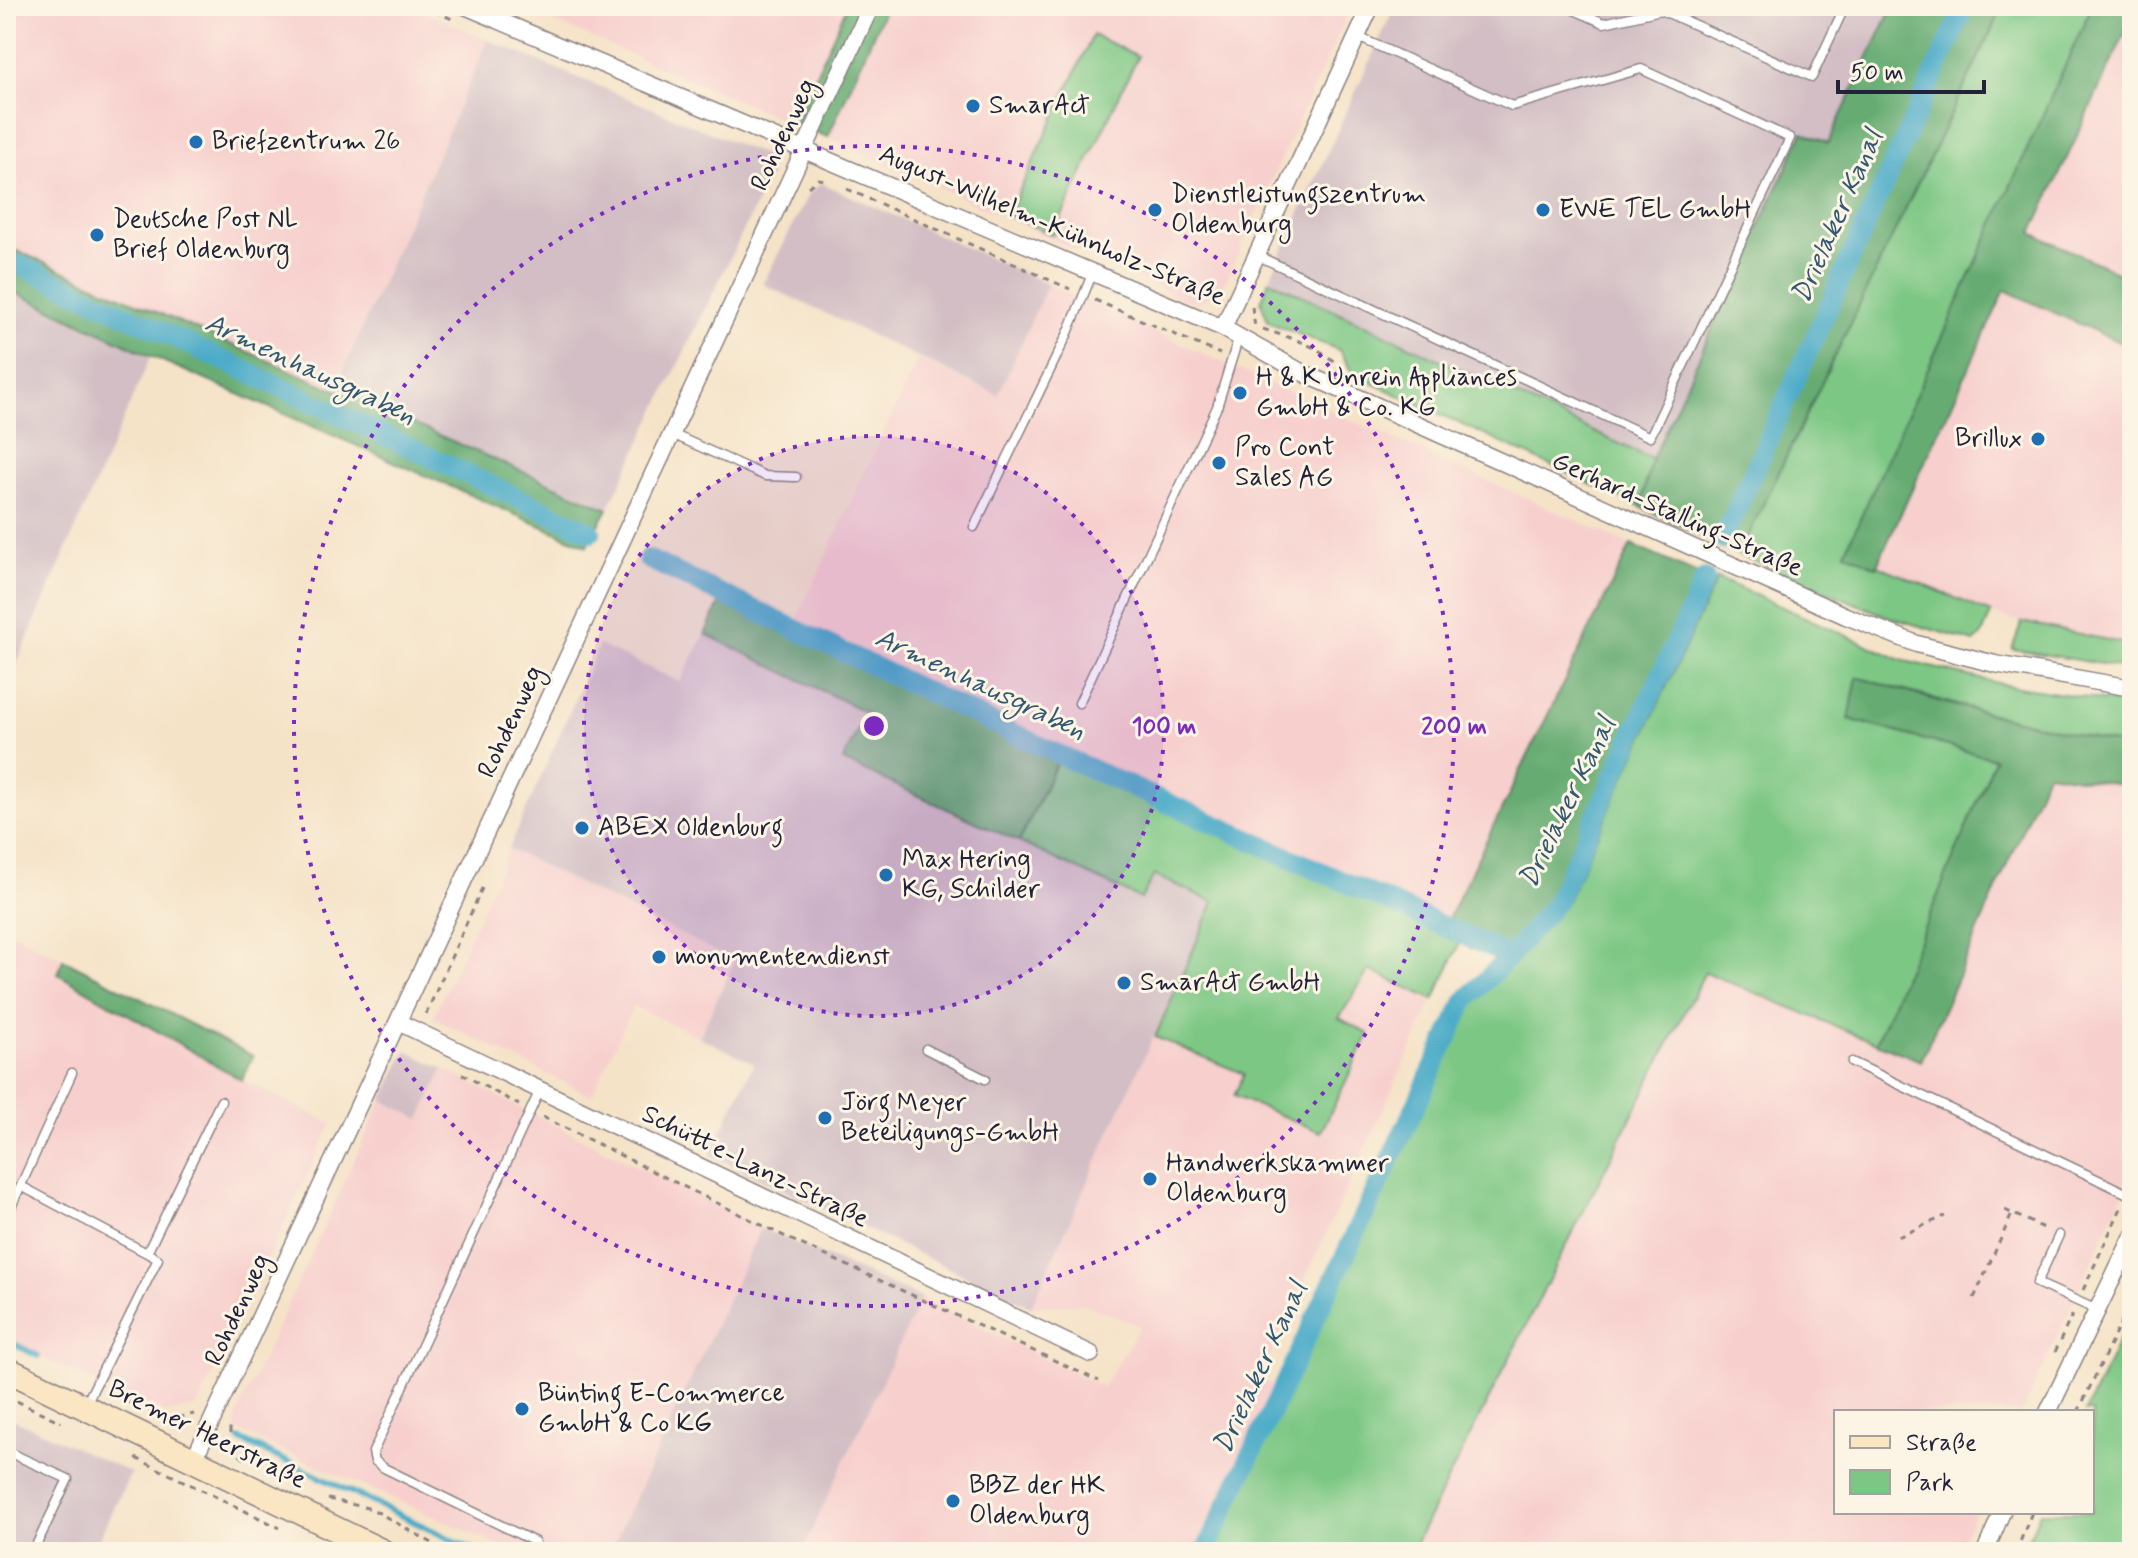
<svg xmlns="http://www.w3.org/2000/svg" width="2138" height="1558" viewBox="0 0 2138 1558" font-family="Mynerve,sans-serif">
<style>
.built{fill:#f7d0ce}
.industrial{fill:#d2bec4}
.green{fill:#7dc784;stroke:#507460;stroke-width:2}
.forest{fill:#66ac72;stroke:#446756;stroke-width:2}
.lines{fill:none;stroke-linecap:round;stroke-linejoin:round}
.stream{stroke:#49aac8;stroke-width:6}
.canal{stroke:#49aac8;stroke-width:20}
.lane-casing{stroke:#8c8282;stroke-width:11}
.street-casing{stroke:#8c8282;stroke-width:19}
.secondary-casing{stroke:#8c8282;stroke-width:27}
.path{stroke:#8c8282;stroke-width:3;stroke-dasharray:6 6;stroke-linecap:butt}
.lane{stroke:#fff;stroke-width:8}
.street{stroke:#fff;stroke-width:16}
.secondary{stroke:#fbe6c3;stroke-width:24}
.ring{fill:none;stroke:#7b2cbf;stroke-width:4;stroke-dasharray:4 8}
.poi-dot{fill:#1f6fb2;stroke:#fcf5e5;stroke-width:3}
.labels{text-anchor:middle;dominant-baseline:central;stroke-width:6;stroke-linejoin:round;paint-order:stroke}
.poi-label{font-size:26px;fill:#22223b;stroke:#fcf5e5;text-anchor:start}
.street-label{font-size:26px;fill:#22223b;stroke:#fcf5e5}
.water-label{font-size:28px;font-style:italic;fill:#325873;stroke:#fcf5e5}
.centre{fill:#7b2cbf;stroke:#fcf5e5;stroke-width:4}
.ring-label{font-size:24px;text-anchor:middle;font-weight:bold;fill:#7b2cbf;stroke:#fcf5e5;stroke-width:6;stroke-linejoin:round;paint-order:stroke}
</style>
<rect width="100%" height="100%" fill="#fcf5e5"/>
<filter id="ink" filterUnits="userSpaceOnUse"><feTurbulence type="fractalNoise" baseFrequency=".0125" numOctaves="2"/><feDisplacementMap in="SourceGraphic" scale="16" xChannelSelector="R" yChannelSelector="G"/><feConvolveMatrix kernelMatrix="1 2 1 2 8 2 1 2 1" color-interpolation-filters="sRGB"/></filter>
<filter id="wash" filterUnits="userSpaceOnUse"><feTurbulence type="fractalNoise" baseFrequency=".006" numOctaves="4" result="noise"/><feDisplacementMap in="SourceGraphic" scale="32" xChannelSelector="R" yChannelSelector="G"/><feGaussianBlur stdDeviation="1.8" result="paint"/><feColorMatrix in="noise" values="0 0 0 0 0 0 0 0 0 0 0 0 0 0 0 0 0 1.4 0 .05"/><feComposite in="paint" operator="in"/></filter>
<g filter="url(#wash)">
<rect width="100%" height="100%" fill="#f5e3c8"/>
<path class="built" d="M6,6H412L488,40L335,390L6,246Z
M518,6H847L793,124Z
M886,6H1351L1222,289L1199,302L1187,301L828,137Z
M2132,18V279L2032,233Z
M1048,284L1631,545L1446,923L795,623L918,359L998,395Z
M2005,290L2132,348V645L2006,618L1876,567Z
M2047,773L2132,786V1174L2022,1412H1836V1512H1976L1957,1552H1411L1705,972L1921,1061Z
M509,849L735,961L699,1037L633,1006L592,1096L433,1018Z
M1214,902L1462,938L1259,1379L1276,1387L1196,1552H802L921,1298L1103,1387L1140,1326L1084,1304L1031,1307Z
M6,930L63,959L58,973L242,1080L332,1123L197,1407L166,1413L6,1342Z
M444,1069L761,1228L610,1552H515L236,1430V1417L382,1100L420,1118Z"/>
<path class="industrial" d="M1395,6H1893L1828,144L1803,133L1652,459L1269,280Z
M488,40L766,156L770,176L608,509L335,390Z
M821,183L1048,284L998,395L763,284L808,195Z
M6,288L151,356L6,688Z
M705,634L866,712L844,761L1141,898L1154,875L1214,902L1031,1307L710,1155L754,1063L699,1037L735,961L509,849L599,645L680,682Z
M406,1051L444,1069L420,1119L382,1100Z
M761,1228L921,1298L802,1552H610Z
M6,1416L131,1473L92,1552H6Z"/>
<path class="green" d="M2003,6H2092L1846,552L1991,613L1982,635L1974,642L1886,616L1739,555Z
M1093,35L1138,56L1053,235L1008,215Z
M1269,280L1652,459L1640,507L1353,374L1339,350L1268,322L1261,302Z
M1717,578L1901,660L2006,685L2132,705V747L2063,733L1857,678L1849,719L1995,759L1876,1043L1705,972L1411,1552H1214L1471,1006L1567,901Z
M2022,622L2132,645V669L2012,649Z
M1058,760L1462,938L1434,1000L1369,970L1339,1018L1369,1034L1321,1132L1234,1096L1244,1074L1155,1037L1214,902L1154,875L1141,899L1019,842Z
M2132,1313V1552H2023L2040,1512H2092V1412H2085Z"/>
<path class="forest" d="M847,6H886L828,137L793,124Z
M1893,6H2003L1739,555L1640,507L1652,459L1803,132L1828,143Z
M2092,6H2132V18L2032,233L2132,279V348L2005,290L1876,567L1845,552Z
M6,246L608,509L587,546L151,356L6,288Z
M1631,545L1700,575L1551,899L1507,949L1446,923Z
M721,600L1058,760L1019,842L843,761L866,712L705,634Z
M1857,677L1945,703L2132,747V786L2047,773L1921,1061L1876,1043L1995,759L1849,719Z
M63,959L253,1056L242,1080L58,974Z"/>
<g class="lines">
<path class="stream" d="M6,1340L38,1356
M239,1439L478,1552"/>
<path class="canal" d="M6,259L591,532
M1723,539L1965,6
M648,559L1060,755L1510,956
M1205,1552L1465,1001L1510,956L1556,902L1705,579"/>
</g>
</g>
<g filter="url(#ink)">
<g class="lines">
<g class="lane-casing">
<path id="lane" d="M1565,6L1604,23L1661,10L1812,77L1845,6
M1256,255L1650,437L1790,138L1641,69L1512,106L1358,37
M672,434L765,476L796,477
M974,527L1068,333L1093,272
M1079,703L1217,407L1239,336
M926,1049L985,1079
M1852,1062L2132,1196
M21,1186L158,1259L85,1406
M6,1218L72,1073
M2059,1235L2037,1283L2097,1310
M147,1253L221,1101
M6,1451L68,1479L33,1552
M535,1542L384,1468L375,1461L373,1452L540,1090"/>
</g>
<g class="street-casing">
<path id="street" d="M465,6L1223,328L1301,372L1846,616L1917,644L1995,664L2132,688
M1223,328L1371,6
M398,1022L1091,1354
M2048,1412L2132,1238
M194,1459L871,6
M1985,1552L2002,1512"/>
</g>
<g class="secondary-casing">
<path id="secondary" d="M6,1369L383,1552"/>
</g>
<path class="path" d="M424,6L452,19
M808,187L818,179L826,180
M847,189L1070,289
M1095,300L1220,354
M1252,307L1255,327
M1263,329C1293,339 1323,346 1343,371
M426,1014L483,886
M462,1074L519,1105
M543,1117L792,1240L1099,1381
M2005,1210L2048,1230
M1898,1237L1945,1216
M2083,1290L2122,1206
M1974,1298L2012,1214
M2055,1352L2072,1315
M6,1396L61,1422
M125,1401L189,1425
M2078,1412L2132,1299
M170,1424L172,1419L194,1414
M230,1428V1444
M221,1440L246,1460
M136,1458L280,1528
M328,1499L372,1509L448,1552
M1964,1552L1967,1545
M2016,1552L2032,1512"/>
<use href="#lane" class="lane"/>
<use href="#street" class="street"/>
<use href="#secondary" class="secondary"/>
</g>
</g>
<circle cx="874" cy="726" r="290" fill="#7b2cbf" fill-opacity=".12"/>
<g class="ring">
<circle cx="874" cy="726" r="290"/>
<circle cx="874" cy="726" r="580"/>
</g>
<g class="poi-dot">
<circle cx="973" cy="106" r="8"/>
<circle cx="196" cy="142" r="8"/>
<circle cx="1155" cy="210" r="8"/>
<circle cx="1543" cy="210" r="8"/>
<circle cx="97" cy="235" r="8"/>
<circle cx="1240" cy="393" r="8"/>
<circle cx="2038" cy="439" r="8"/>
<circle cx="1219" cy="463" r="8"/>
<circle cx="582" cy="828" r="8"/>
<circle cx="886" cy="875" r="8"/>
<circle cx="659" cy="957" r="8"/>
<circle cx="1124" cy="983" r="8"/>
<circle cx="825" cy="1118" r="8"/>
<circle cx="1150" cy="1179" r="8"/>
<circle cx="522" cy="1409" r="8"/>
<circle cx="953" cy="1501" r="8"/>
</g>
<g class="labels">
<g class="poi-label">
<text x="989" y="106">SmarAct</text>
<text x="212" y="142">Briefzentrum 26</text>
<text x="1171" y="195">Dienstleistungszentrum<tspan x="1171" dy="30">Oldenburg</tspan></text>
<text x="1559" y="210">EWE TEL GmbH</text>
<text x="113" y="220">Deutsche Post NL<tspan x="113" dy="30">Brief Oldenburg</tspan></text>
<text x="1256" y="378">H &amp; K Unrein Appliances<tspan x="1256" dy="30">GmbH &amp; Co. KG</tspan></text>
<text x="2022" y="439" text-anchor="end">Brillux</text>
<text x="1235" y="448">Pro Cont<tspan x="1235" dy="30">Sales AG</tspan></text>
<text x="598" y="828">ABEX Oldenburg</text>
<text x="902" y="860">Max Hering<tspan x="902" dy="30">KG, Schilder</tspan></text>
<text x="675" y="957">monumentendienst</text>
<text x="1140" y="983">SmarAct GmbH</text>
<text x="841" y="1103">Jörg Meyer<tspan x="841" dy="30">Beteiligungs-GmbH</tspan></text>
<text x="1166" y="1164">Handwerkskammer<tspan x="1166" dy="30">Oldenburg</tspan></text>
<text x="538" y="1394">Bünting E-Commerce<tspan x="538" dy="30">GmbH &amp; Co KG</tspan></text>
<text x="969" y="1486">BBZ der HK<tspan x="969" dy="30">Oldenburg</tspan></text>
</g>
<g class="street-label">
<text transform="translate(784 135) rotate(-65)">Rohdenweg</text>
<text transform="translate(1052 226) rotate(23)">August-Wilhelm-Kühnholz-Straße</text>
<text transform="translate(1677 515) rotate(24)">Gerhard-Stalling-Straße</text>
<text transform="translate(511 722) rotate(-65)">Rohdenweg</text>
<text transform="translate(755 1167) rotate(26)">Schütte-Lanz-Straße</text>
<text transform="translate(238 1310) rotate(-65)">Rohdenweg</text>
<text transform="translate(207 1435) rotate(26)">Bremer Heerstraße</text>
</g>
<g class="water-label">
<text transform="translate(1838 217) rotate(-66)">Drielaker Kanal</text>
<text transform="translate(310 370) rotate(25)">Armenhausgraben</text>
<text transform="translate(980 685) rotate(25)">Armenhausgraben</text>
<text transform="translate(1568 803) rotate(-64)">Drielaker Kanal</text>
<text transform="translate(1261 1368) rotate(-65)">Drielaker Kanal</text>
</g>
</g>
<circle cx="874" cy="726" r="12" class="centre"/>
<g class="ring-label">
<text x="1164" y="734">100 m</text>
<text x="1454" y="734">200 m</text>
</g>
<rect width="2138" height="1558" fill="none" stroke="#fcf5e5" stroke-width="32"/>
<rect x="1834" y="1410" width="260" height="104" fill="#fcf5e5" stroke="#a5a1a1" stroke-width="2"/>
<rect x="1850" y="1436" width="40" height="12" fill="#fbe6c3" stroke="#a5a1a1" stroke-width="2"/>
<text x="1906" y="1450" font-size="24" fill="#22223b">Straße</text>
<rect x="1850" y="1470" width="40" height="24" fill="#7dc784" stroke="#a5a1a1" stroke-width="2"/>
<text x="1906" y="1490" font-size="24" fill="#22223b">Park</text>
<path d="M1838 80v12h146v-12" fill="none" stroke="#22223b" stroke-width="4"/>
<text x="1850" y="80" font-size="24" fill="#22223b" stroke="#fcf5e5" stroke-width="6" paint-order="stroke">50 m</text>
</svg>
